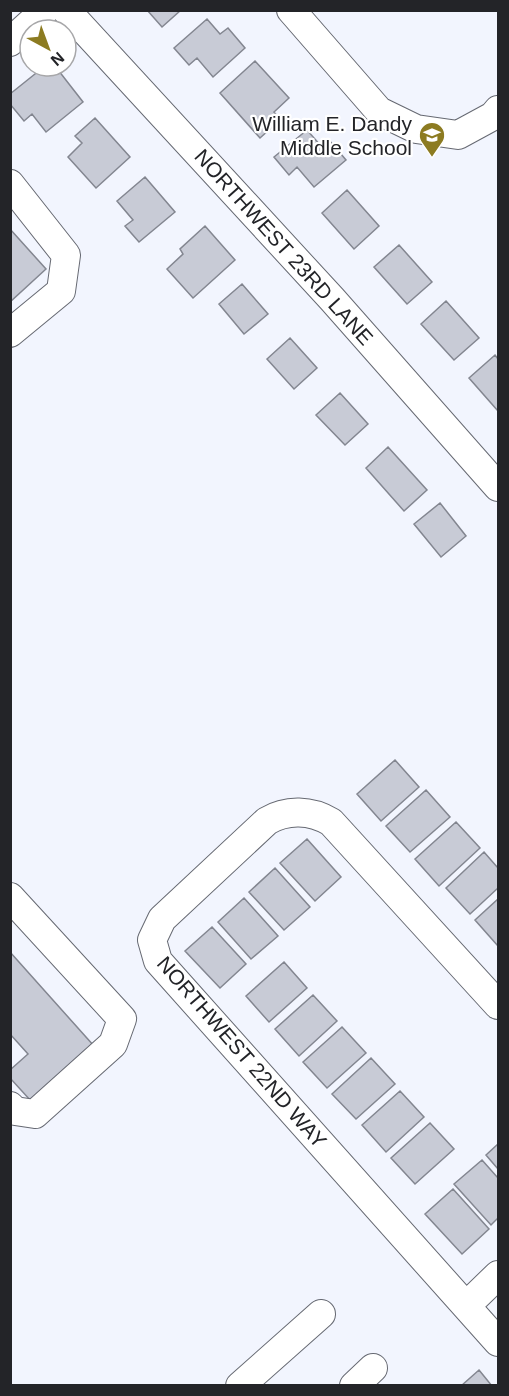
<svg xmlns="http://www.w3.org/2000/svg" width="509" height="1396" viewBox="0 0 509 1396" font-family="Helvetica,sans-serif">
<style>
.building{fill:#c8cbd6;stroke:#838690;stroke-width:1.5}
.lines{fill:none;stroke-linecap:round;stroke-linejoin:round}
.minor-casing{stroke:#666972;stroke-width:30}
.minor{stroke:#fff;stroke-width:28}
.labels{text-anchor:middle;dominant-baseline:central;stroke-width:4.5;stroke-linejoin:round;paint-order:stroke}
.poi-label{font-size:21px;fill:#232428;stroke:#fff;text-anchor:end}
.street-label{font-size:21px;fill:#232428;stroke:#fff}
</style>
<rect width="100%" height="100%" fill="#f2f5fe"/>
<path class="building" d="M147,10H181L162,27Z
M207,19L220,34L228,28L245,48L213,77L197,58L189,65L174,48Z
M255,61L289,98L274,112L280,120L260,138L220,93Z
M45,66H55L83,102L46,132L32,114L24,121L10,104V94Z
M95,118L130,157L96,188L68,157L82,143L75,136Z
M307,130L321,146L329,140L346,160L314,187L297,167L289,175L274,157Z
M145,177L175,212L139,242L125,226L133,220L117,201Z
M347,190L379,226L354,249L322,213Z
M205,226L235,260L193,298L167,269L183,254L180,249Z
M10,229L46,269L10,302Z
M399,245L432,282L407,304L374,267Z
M242,284L268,314L244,334L219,304Z
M446,301L479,338L454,360L421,324Z
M290,338L317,368L294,389L267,359Z
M495,355L498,359V411L469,378Z
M340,393L368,424L345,445L316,415Z
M388,447L427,490L404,511L366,468Z
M440,503L466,536L441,557L414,524Z
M395,760L419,787L381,821L357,794Z
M426,790L450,817L410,852L386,826Z
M456,822L480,848L439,886L415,859Z
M307,839L341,877L315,901L280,863Z
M484,852L498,868V888L470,914L446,888Z
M275,868L310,907L284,930L249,892Z
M244,898L278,936L251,959L218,922Z
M498,899V946L475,920Z
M212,927L246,964L220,988L185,951Z
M10,952L94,1046L31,1101L10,1078V1070L28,1054L10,1034Z
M284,962L307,988L269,1022L246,996Z
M313,995L337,1021L299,1056L275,1029Z
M342,1027L366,1053L327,1088L303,1062Z
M371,1058L395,1084L356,1119L332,1094Z
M400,1091L424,1117L386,1152L362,1125Z
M430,1123L454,1149L415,1184L391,1158Z
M498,1144V1169L486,1155Z
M482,1160L498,1178V1218L491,1225L454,1184Z
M453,1189L489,1229L462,1254L425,1214Z
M479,1370L492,1386H461Z"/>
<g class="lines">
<g class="minor-casing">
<path id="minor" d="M66,10L332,299L498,487
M291,10L379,111L416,129L458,135L493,116L498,110
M10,42L45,10
M10,184L66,255L61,291L10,333
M10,897L122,1019L113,1044L35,1114L15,1111L10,1106
M498,1005L331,822C311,810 287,809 267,821L162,919L152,940L158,961L498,1342
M466,1306L498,1275
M240,1386L321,1314
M354,1386L373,1368"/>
</g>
<use href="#minor" class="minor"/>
</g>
<defs>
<g id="school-pin" transform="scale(1.35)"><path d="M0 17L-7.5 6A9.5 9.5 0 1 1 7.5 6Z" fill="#8c7b21" stroke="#fff"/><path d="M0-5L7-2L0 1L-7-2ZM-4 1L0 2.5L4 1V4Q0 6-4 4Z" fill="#fff"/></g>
</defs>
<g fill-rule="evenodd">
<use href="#school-pin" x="432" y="135"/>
</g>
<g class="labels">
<g class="poi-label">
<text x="412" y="123">William E. Dandy<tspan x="412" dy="24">Middle School</tspan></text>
</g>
<g class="street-label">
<text transform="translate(284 247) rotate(48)">NORTHWEST 23RD LANE</text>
<text transform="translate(242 1052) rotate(49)">NORTHWEST 22ND WAY</text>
</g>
</g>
<rect width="509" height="1396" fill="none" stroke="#232428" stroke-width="24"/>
<g transform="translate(48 48) rotate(139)"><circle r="28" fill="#ffffff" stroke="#a7a7a9" stroke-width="1.5"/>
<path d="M0-4.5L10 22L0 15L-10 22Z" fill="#8c7b21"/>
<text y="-9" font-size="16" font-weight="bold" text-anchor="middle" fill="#232428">N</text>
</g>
</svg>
